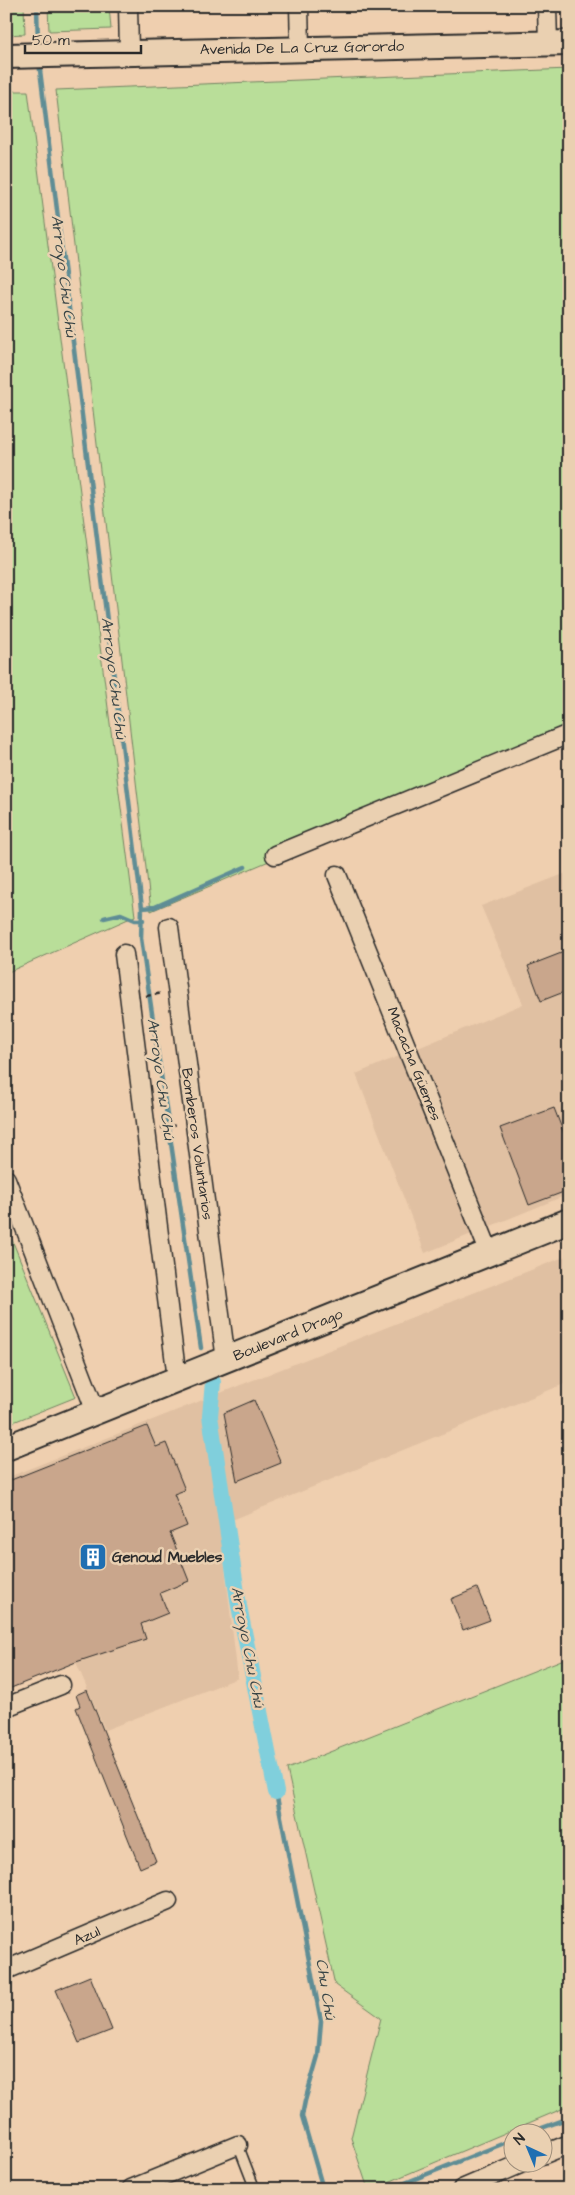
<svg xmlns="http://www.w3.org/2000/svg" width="575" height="2195" viewBox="0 0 575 2195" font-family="'Architects Daughter',sans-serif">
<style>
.built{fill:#e0c0a2}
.green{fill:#b9de99;stroke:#728462}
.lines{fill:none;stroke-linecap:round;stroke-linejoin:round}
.stream{stroke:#5e8d95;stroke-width:4.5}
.canal{stroke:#80cfdc;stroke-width:16}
.building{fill:#c9a68c;stroke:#2b2b2b}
.service-casing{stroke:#2b2b2b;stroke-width:12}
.minor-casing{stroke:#2b2b2b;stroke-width:21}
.secondary-casing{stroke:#2b2b2b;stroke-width:28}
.path{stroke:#2b2b2b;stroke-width:2.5;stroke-dasharray:5 4;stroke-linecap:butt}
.service{stroke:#ead0b1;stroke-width:9}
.minor{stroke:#ead0b1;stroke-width:18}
.secondary{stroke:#ead0b1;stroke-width:24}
.labels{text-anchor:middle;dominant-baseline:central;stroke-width:5;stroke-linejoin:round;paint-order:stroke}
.street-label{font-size:15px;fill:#2b2b2b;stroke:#ead0b1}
.poi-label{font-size:15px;font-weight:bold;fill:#2b2b2b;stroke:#ead0b1;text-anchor:start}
.water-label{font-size:16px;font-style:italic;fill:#384446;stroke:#ead0b1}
</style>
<rect width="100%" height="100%" fill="#efcfaf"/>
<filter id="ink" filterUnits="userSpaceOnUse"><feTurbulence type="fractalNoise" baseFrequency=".02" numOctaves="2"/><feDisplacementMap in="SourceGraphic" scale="10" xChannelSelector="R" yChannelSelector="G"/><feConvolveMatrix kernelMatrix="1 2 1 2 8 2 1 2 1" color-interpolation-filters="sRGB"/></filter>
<g filter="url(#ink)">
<path class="built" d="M569,872V1194L425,1253L356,1074L523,1004L481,906Z
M569,1255V1382L220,1525L238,1678L105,1730L76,1662L6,1690V1478Z"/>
<path class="green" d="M6,6H24L25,34L6,35Z
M48,6H109L111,29L49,31Z
M569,69V734L151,911L56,90Z
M6,91H28L135,916L6,973Z
M6,1225L76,1397L6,1425Z
M569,1657V2106L372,2189H368L351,2138L381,2018L335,1985L287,1769Z"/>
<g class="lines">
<path class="stream" d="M37,6L38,47
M39,62L142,908L141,938L201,1348
M142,908L155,907L245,867
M104,918L121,914L135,920H143
M276,1792L321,2021L318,2056L305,2101L302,2116L323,2189
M531,2132L569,2118
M390,2189L512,2140"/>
<path class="canal" d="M213,1382L210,1416L239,1606L276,1792"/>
</g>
<path class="building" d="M569,950V990L541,1001L528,966Z
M554,1108L569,1147V1190L529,1205L500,1128Z
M254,1400L281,1463L237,1481L224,1413Z
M147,1426L156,1447L166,1443L185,1490L174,1494L187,1526L170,1533L189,1581L160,1593L168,1613L141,1624L146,1639L76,1662L6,1690V1482Z
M477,1588L490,1620L463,1630L451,1599Z
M87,1690L156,1861L140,1868L76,1708L80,1706L76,1695Z
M90,1976L112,2030L79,2043L56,1990Z"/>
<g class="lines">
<g class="service-casing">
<path id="service" d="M238,2145L255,2189"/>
</g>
<g class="minor-casing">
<path id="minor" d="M128,6L129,52
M299,6L300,48
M547,6L548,44
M275,855L569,734
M337,875L490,1254
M169,927L226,1360
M124,954L177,1379
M6,1179L96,1412
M6,1707L61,1685
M6,1970L168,1901
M542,2155L569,2144
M131,2189L238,2145
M462,2189L525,2162"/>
</g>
<g class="secondary-casing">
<path id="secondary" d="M6,56L569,43
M6,1448L569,1221"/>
</g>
<path class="path" d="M146,996L163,993
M161,1128L178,1125"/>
<use href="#service" class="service"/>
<use href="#minor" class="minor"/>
<use href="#secondary" class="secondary"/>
</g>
</g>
<defs>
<g id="building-square" transform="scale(1.4375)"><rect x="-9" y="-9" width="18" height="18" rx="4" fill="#1f6fb2" stroke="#ead0b1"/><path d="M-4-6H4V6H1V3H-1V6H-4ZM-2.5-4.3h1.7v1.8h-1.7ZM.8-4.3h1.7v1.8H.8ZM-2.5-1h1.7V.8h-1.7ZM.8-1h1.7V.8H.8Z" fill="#fff"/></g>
</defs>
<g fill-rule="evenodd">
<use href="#building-square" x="93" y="1557"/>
</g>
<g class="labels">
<g class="street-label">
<text transform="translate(302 48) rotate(-1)">Avenida De La Cruz Gorordo</text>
<text transform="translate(414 1064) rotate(68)">Macacha Güemes</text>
<text transform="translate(197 1144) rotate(82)">Bomberos Voluntarios</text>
<text transform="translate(288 1335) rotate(-22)">Boulevard Drago</text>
<text transform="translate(87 1936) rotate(-23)">Azul</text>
</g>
<g class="poi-label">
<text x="112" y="1557">Genoud Muebles</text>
</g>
<g class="water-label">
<text transform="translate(64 276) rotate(83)">Arroyo Chu Chú</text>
<text transform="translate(114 678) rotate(83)">Arroyo Chu Chú</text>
<text transform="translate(161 1079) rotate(82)">Arroyo Chu Chú</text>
<text transform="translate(248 1647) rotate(79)">Arroyo Chu Chú</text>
<text transform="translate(326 1989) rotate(81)">Chu Chú</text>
</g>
</g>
<rect width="575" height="2195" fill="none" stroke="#ead0b1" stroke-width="25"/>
<rect x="12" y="12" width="550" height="2170" fill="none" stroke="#2b2b2b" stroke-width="2" filter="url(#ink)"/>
<g transform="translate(528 2148) rotate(316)"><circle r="24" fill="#ead0b1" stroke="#9e8e7b"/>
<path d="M0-4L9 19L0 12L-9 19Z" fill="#1f6fb2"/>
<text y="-8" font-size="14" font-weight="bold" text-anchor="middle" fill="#2b2b2b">N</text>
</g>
<path d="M25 45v8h116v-8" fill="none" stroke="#2b2b2b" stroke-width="2.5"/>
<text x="32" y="45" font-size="15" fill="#2b2b2b" stroke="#ead0b1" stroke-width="4" paint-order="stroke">50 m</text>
</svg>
